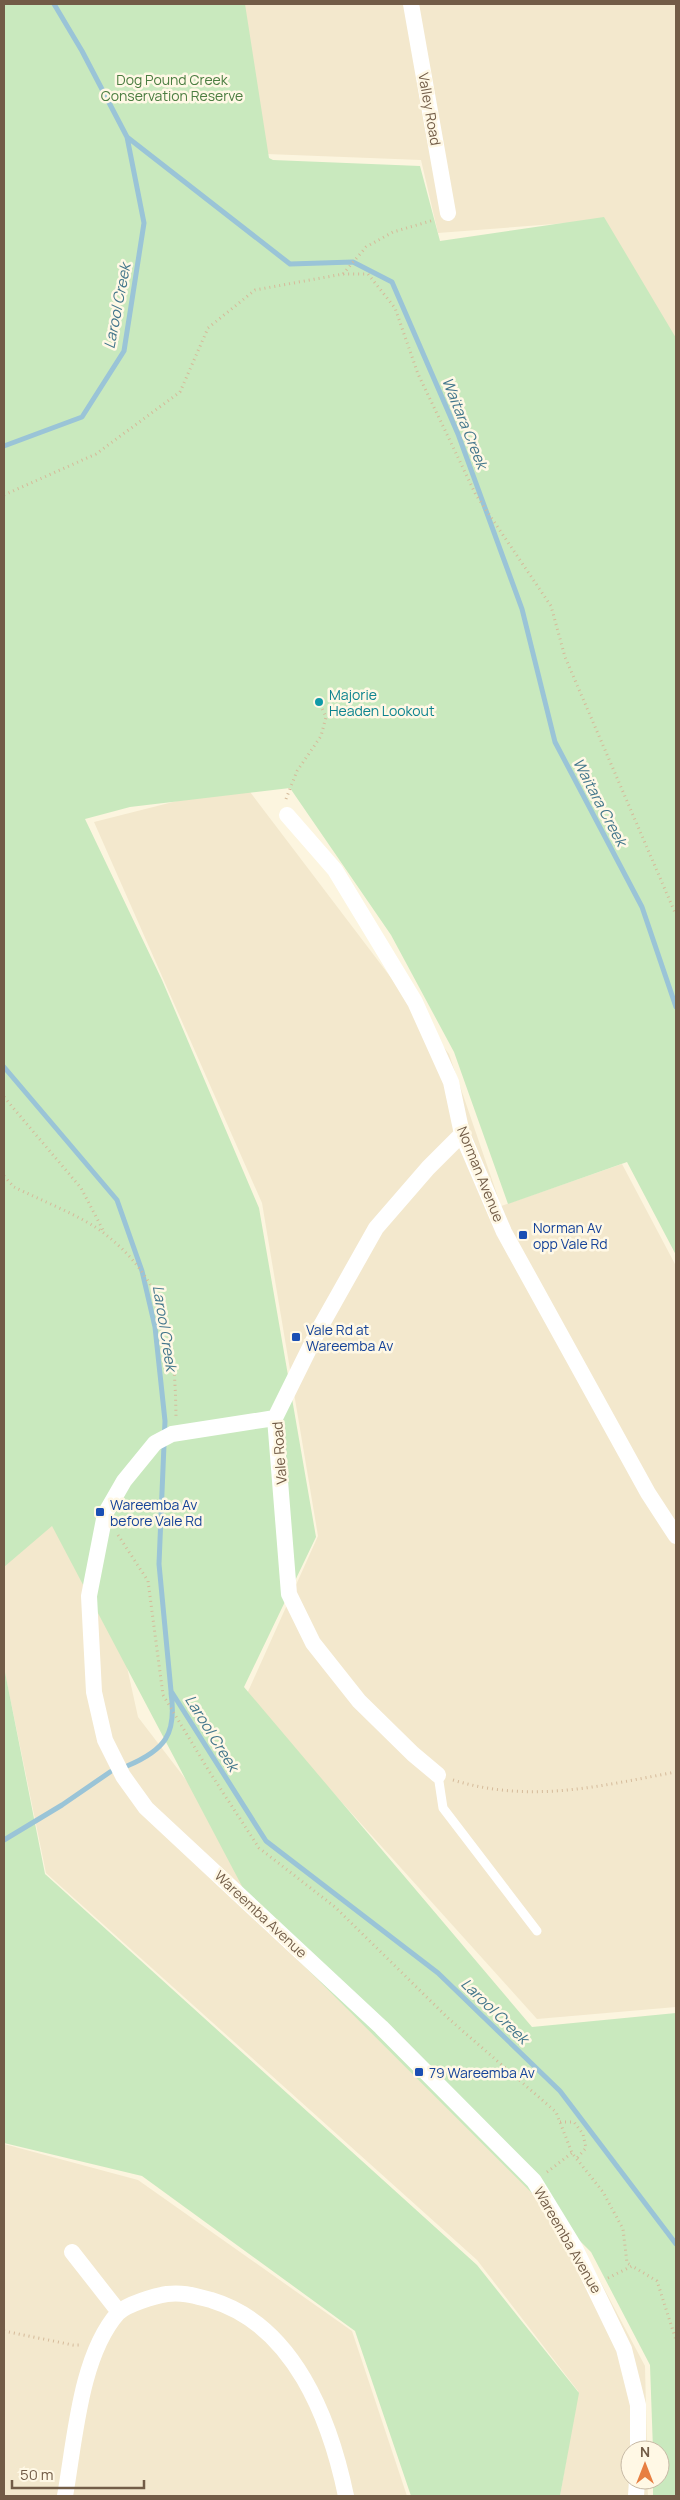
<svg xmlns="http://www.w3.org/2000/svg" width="680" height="2500" viewBox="0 0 680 2500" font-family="Manrope,sans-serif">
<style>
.residential{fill:#f3e8cd}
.green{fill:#c9e9be}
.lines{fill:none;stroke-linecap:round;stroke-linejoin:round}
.stream{stroke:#9ac4d7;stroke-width:5}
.path{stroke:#d5ba9a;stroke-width:3;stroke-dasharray:1 4;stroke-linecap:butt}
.service{stroke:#fff;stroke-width:9}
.minor{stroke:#fff;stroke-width:16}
.culture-dot{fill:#0f9aa8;stroke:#fff8e5;stroke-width:2}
.transit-dot{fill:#1a4fb4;stroke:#fff8e5;stroke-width:2}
.labels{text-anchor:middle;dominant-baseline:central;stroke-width:5;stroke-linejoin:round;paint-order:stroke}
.park-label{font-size:14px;fill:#4b7d41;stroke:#fff8e5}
.street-label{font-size:14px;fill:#725c47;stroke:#fff8e5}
.culture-label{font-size:14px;fill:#0d838f;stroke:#fff8e5;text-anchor:start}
.transit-label{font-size:14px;fill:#164399;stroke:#fff8e5;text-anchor:start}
.water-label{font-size:15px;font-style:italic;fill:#43768c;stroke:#fff8e5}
</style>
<rect width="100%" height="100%" fill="#fcf5df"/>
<path class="residential" d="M153,4H676V358L594,221L438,233L421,160L187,151Z
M244,784L449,1054L501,1206L622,1164L676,1266V2007L537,2019L246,1696L318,1536L262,1203L94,822Z
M26,1458L105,1567L138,1717L278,1900L535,2158L645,2366L647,2450H630V2480H647L648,2496H560L578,2391L477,2260L46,1873L4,1668V1526Z
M4,2144L138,2180L352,2331L407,2496H4Z"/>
<path class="green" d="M4,4H245L269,158L273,160L420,166L440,241L604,217L676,338V1255L627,1162L508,1204L454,1052L391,935L290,788L130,807L85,819L162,980L259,1208L316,1537L244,1687L532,2027L676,2013V2496H653V2480H660V2450H653L650,2365L591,2252L262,1924L52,1526L4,1567Z
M4,1667L45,1874L477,2265L579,2393L560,2496H411L355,2331L142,2176L4,2143Z"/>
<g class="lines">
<path class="stream" d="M54,4L82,51L127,137L290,264L353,262L392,282L458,434L522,609L555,742L642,907L676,1007
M4,446L82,417L124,351L144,223L127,137
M4,1067L117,1200L142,1271L155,1327L165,1421L159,1564L171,1691L266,1841L438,1973L560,2091L676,2244
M127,1766C165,1750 177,1734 171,1693
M4,1840L62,1805L110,1772"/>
<path class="path" d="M343,274L366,247L393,232L434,220
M4,495L96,454L180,392L208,328L255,290L343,274H368L395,308L418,374L476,495L551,606L565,657L676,915
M286,799L297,771L321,736L326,717L319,702
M4,1097L81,1188L104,1232
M4,1176L14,1187C40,1200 84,1217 105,1234C169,1284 175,1343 176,1418
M118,1535L148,1581L163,1695L209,1771L259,1848L335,1907L449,2019L556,2112L572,2153L603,2192L623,2229L627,2263L632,2266
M453,1780C531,1804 599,1786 676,1772
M560,2122H574L583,2134L586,2148L576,2159
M547,2172L572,2153
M608,2278L632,2266L657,2281L676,2340
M4,2331L73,2345H82"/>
<path class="service" d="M438,1775L443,1808L537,1931"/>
<path class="minor" d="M411,4L448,213
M287,815L335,870L415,1002L451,1082L462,1134L504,1232L648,1493L676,1536
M275,1418L172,1434L155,1443L124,1481L105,1514L89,1596L94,1692L105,1740L123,1776L146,1808L381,2027L534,2181L575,2248L624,2349L638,2405V2450
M438,1775L413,1754L359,1701L313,1643L289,1594L275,1418L318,1331L376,1228L428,1168L462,1134
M72,2252L119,2312
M65,2496C75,2440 80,2356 118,2313C127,2304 155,2296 167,2294C184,2292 195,2296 211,2300C294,2325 330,2419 346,2496
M636,2496L637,2480"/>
</g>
<circle class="culture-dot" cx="319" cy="702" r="5"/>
<g class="transit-dot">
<rect x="518" y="1230" width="10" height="10" rx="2.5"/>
<rect x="291" y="1332" width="10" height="10" rx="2.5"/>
<rect x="95" y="1507" width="10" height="10" rx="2.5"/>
<rect x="414" y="2067" width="10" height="10" rx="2.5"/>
</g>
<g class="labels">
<g class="park-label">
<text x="172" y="79">Dog Pound Creek<tspan x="172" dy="16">Conservation Reserve</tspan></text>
</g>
<g class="street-label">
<text transform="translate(430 109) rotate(80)">Valley Road</text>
<text transform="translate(481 1174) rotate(68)">Norman Avenue</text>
<text transform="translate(279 1453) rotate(-94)">Vale Road</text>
<text transform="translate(261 1914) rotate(43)">Wareemba Avenue</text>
<text transform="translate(568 2240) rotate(60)">Wareemba Avenue</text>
</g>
<g class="culture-label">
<text x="329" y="694">Majorie<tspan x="329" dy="16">Headen Lookout</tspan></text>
</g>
<g class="transit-label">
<text x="533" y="1227">Norman Av<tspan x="533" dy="16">opp Vale Rd</tspan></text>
<text x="306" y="1329">Vale Rd at<tspan x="306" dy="16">Wareemba Av</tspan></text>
<text x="110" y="1504">Wareemba Av<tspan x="110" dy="16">before Vale Rd</tspan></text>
<text x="429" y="2072">79 Wareemba Av</text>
</g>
<g class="water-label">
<text transform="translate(117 306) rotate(-79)">Larool Creek</text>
<text transform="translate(465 423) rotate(68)">Waitara Creek</text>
<text transform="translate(600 802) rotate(62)">Waitara Creek</text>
<text transform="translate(165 1328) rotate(81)">Larool Creek</text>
<text transform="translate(212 1733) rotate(58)">Larool Creek</text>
<text transform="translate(495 2011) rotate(44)">Larool Creek</text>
</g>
</g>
<rect width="680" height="2500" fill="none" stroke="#725c47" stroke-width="10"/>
<g transform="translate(645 2465)"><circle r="24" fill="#fff8e5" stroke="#c7baa6"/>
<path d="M0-4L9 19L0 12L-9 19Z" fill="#e77f42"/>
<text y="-8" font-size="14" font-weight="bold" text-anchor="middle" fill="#725c47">N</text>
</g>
<path d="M12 2480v8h132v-8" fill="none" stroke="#725c47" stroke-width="2.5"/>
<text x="20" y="2480" font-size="15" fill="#725c47" stroke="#fff8e5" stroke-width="4" paint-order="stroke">50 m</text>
</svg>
